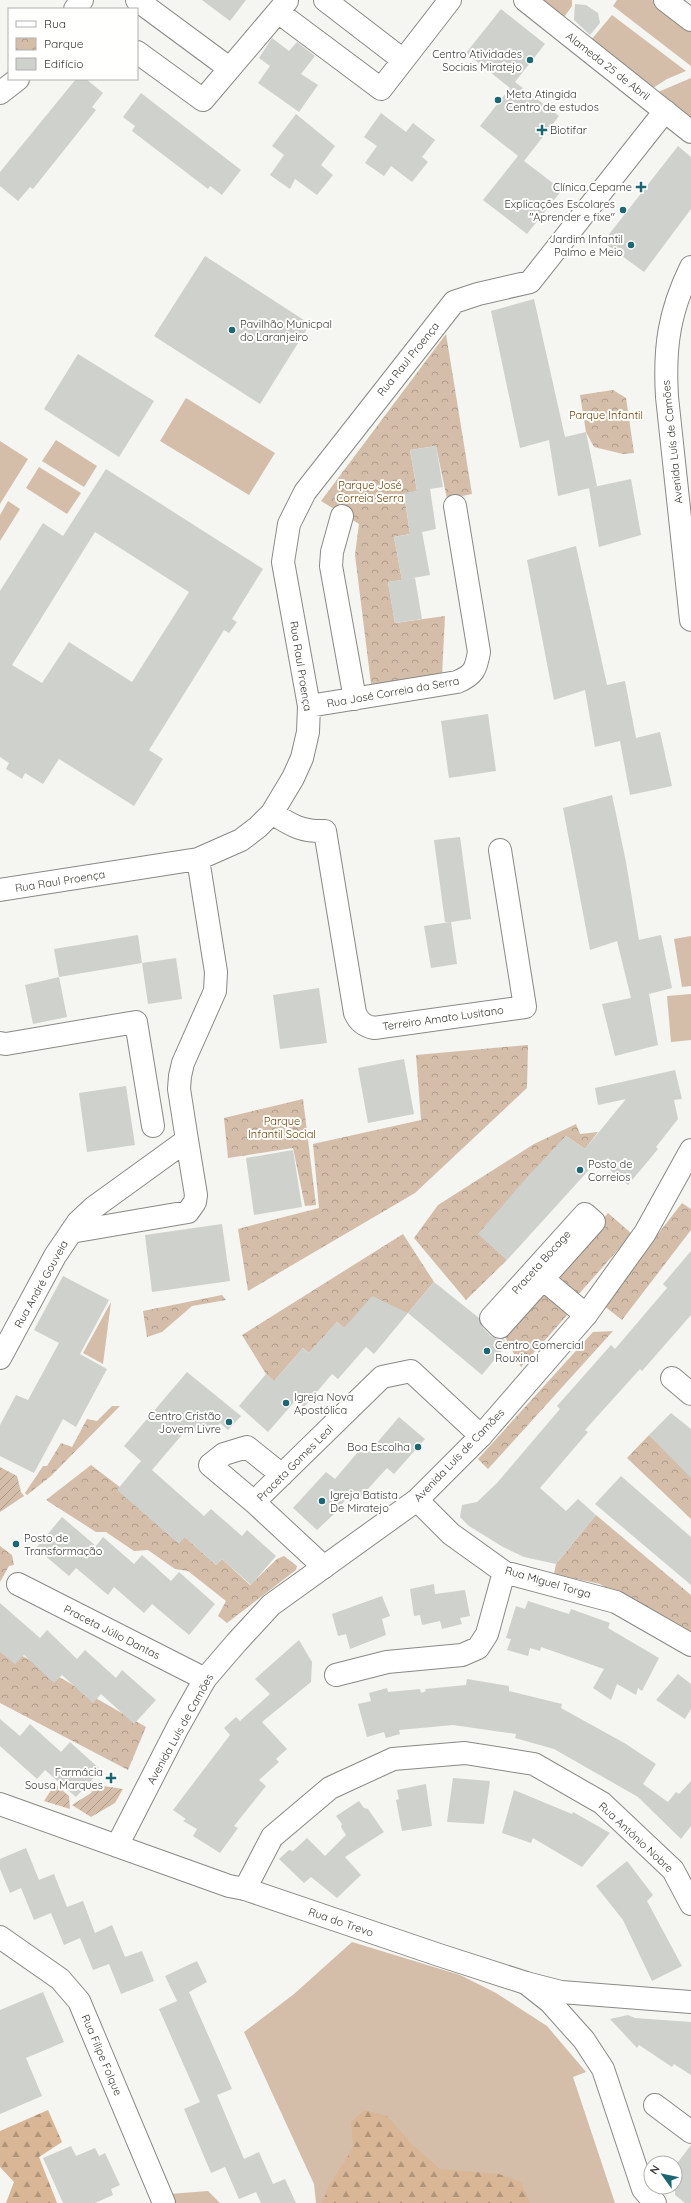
<svg xmlns="http://www.w3.org/2000/svg" width="691" height="2203" viewBox="0 0 691 2203" font-family="Quicksand,sans-serif">
<style>
.grass{fill:#d4bea9}
.forest{fill:url(#forest-firs)}
.park{fill:url(#park-crowns)}
.garden{fill:url(#garden-furrows)}
.building{fill:#cfd1cd;fill-rule:evenodd}
.lines{fill:none;stroke-linecap:round;stroke-linejoin:round}
.street-casing{stroke:#898985;stroke-width:24}
.secondary-casing{stroke:#898985;stroke-width:24}
.street{stroke:#fff;stroke-width:22}
.secondary{stroke:#fff;stroke-width:22}
.poi-dot{fill:#1d6673;stroke:#fffffe;stroke-width:1.5}
.labels{text-anchor:middle;dominant-baseline:central;stroke-width:4;stroke-linejoin:round;paint-order:stroke}
.poi-label{font-size:11px;fill:#393938;stroke:#fffffe;text-anchor:start}
.street-label{font-size:11px;fill:#393938;stroke:#fffffe}
.park-label{font-size:11px;fill:#6a3f04;stroke:#fffffe}
</style>
<defs>
<pattern id="forest-firs" width="22" height="20" patternUnits="userSpaceOnUse"><rect width="22" height="20" fill="#d8b696"/><path d="M5 1l3.5 6h-7zM16 11l3.5 6h-7z" fill="#b0957b"/></pattern>
<pattern id="park-crowns" width="20" height="18" patternUnits="userSpaceOnUse"><rect width="20" height="18" fill="#d4bea9"/><path d="M2 6a3 3 0 1 1 6 0M12 15a3 3 0 1 1 6 0" fill="none" stroke="#ad9b8b"/></pattern>
<pattern id="garden-furrows" width="10" height="10" patternUnits="userSpaceOnUse"><rect width="10" height="10" fill="#d4bea9"/><path d="M-1 1l2-2M0 10L10 0M9 11l2-2" fill="none" stroke="#ad9b8b"/></pattern>
</defs>
<rect width="100%" height="100%" fill="#f5f5f1"/>
<path class="grass" d="M537,0H572V6L562,20Z
M617,0H652L691,30V66L613,6Z
M612,15L686,71L667,79L653,88L591,40Z
M691,78V120L656,93Z
M186,398L275,453L249,495L160,441Z
M56,440L97,466L84,487L42,461Z
M0,441L28,459L0,504Z
M39,467L81,493L67,514L26,488Z
M8,501L20,509L0,541V515Z
M691,936V986L682,987L674,939Z
M691,994V1040L671,1042L667,996Z
M111,1302L103,1364L83,1353Z
M352,1942L460,1975L496,1993L547,2026L586,2072L573,2077L615,2203H316L314,2184L244,2032L294,1994Z
M208,2191L220,2203H174L169,2194Z"/>
<path class="forest" d="M48,2110L62,2142L39,2157L57,2203H6L14,2182L0,2167V2131Z
M364,2110L387,2116L412,2144L440,2169L499,2174L521,2182L530,2203H322L329,2186L353,2148L351,2122Z"/>
<path class="park" d="M446,334L472,494L447,499L436,446L410,450L417,491L404,494L410,534L394,537L402,580L388,582L395,623L445,616L442,675L417,680L371,684L355,555L359,524L321,501Z
M613,390L626,398L634,453L623,454L594,447L586,432L580,395Z
M528,1045L527,1088L415,1193L248,1291L238,1229L319,1208L313,1144L421,1120L416,1055Z
M303,1099L316,1205L305,1206L293,1148L228,1158L224,1118Z
M576,1124L580,1134L598,1132L585,1149L566,1136L479,1234L507,1260L466,1300L414,1238L438,1205L534,1144Z
M682,1203L691,1209V1230L622,1320L603,1305Z
M608,1213L632,1234L578,1295L554,1275Z
M403,1234L434,1282L408,1313L344,1328L337,1322L309,1353L303,1348L274,1381L266,1374L242,1335Z
M543,1291L569,1313L521,1367L504,1335Z
M222,1295L226,1300L192,1306L162,1332L147,1337L143,1311Z
M613,1331L488,1469L478,1459L593,1332Z
M112,1406H120L51,1476L27,1495L25,1493L43,1466H47L61,1443L72,1447L87,1419L97,1421Z
M649,1435L691,1475V1519L627,1458Z
M91,1465L185,1537L216,1565L222,1559L250,1585L277,1559L284,1556L297,1566L296,1570L227,1623L218,1616L226,1601L188,1571L175,1569L148,1550L134,1551L106,1532H96L46,1500Z
M596,1515L691,1595V1644L600,1584L554,1574L556,1564Z
M0,1546L12,1555L14,1565L9,1566L0,1582Z
M0,1643L146,1727L128,1770L0,1703Z"/>
<path class="garden" d="M0,1467L17,1476L21,1492L24,1496L0,1512Z
M55,1784L69,1796L70,1809L44,1801Z
M97,1785L123,1789L115,1803L91,1817L72,1805L91,1793Z"/>
<path class="building" d="M202,0H246L230,21Z
M575,4L586,5L598,13L600,23L590,35L574,20Z
M501,9L545,44L515,82L559,116L524,161L562,190L527,234L483,200L518,156L480,126L510,88L466,53Z
M272,38L289,51L297,42L315,56L301,74L318,85L299,112L258,83L270,66L259,58Z
M76,79H86L103,93L92,107L96,110L33,189L30,187L18,201L0,186V172Z
M141,93L241,170L222,195L210,186L208,189L132,131L135,126L123,117Z
M381,113L406,132L413,123L435,140L422,157L428,162L412,182L391,166L384,176L365,163L377,146L364,137Z
M296,114L335,146L321,165L333,175L317,195L295,179L290,189L270,175L284,155L272,146Z
M678,146L691,157V209L644,272L603,242Z
M205,256L310,324L260,404L154,336Z
M534,299L565,437L586,432L597,486L558,496L549,440L520,448L491,311Z
M78,354L154,401L119,457L44,409Z
M436,446L443,487L430,489L436,529L422,532L430,575L402,580L394,537L410,534L404,493L417,491L410,450Z
M106,469L263,569L232,619L237,622L229,633L224,630L149,750L163,759L134,806L59,759L43,784L25,773L22,779L6,769L9,763L0,757V591L43,523L63,536ZM95,532L189,592L132,682L69,642L42,683L12,665Z
M631,479L641,535L599,547L589,488Z
M576,546L607,685L625,681L636,738L660,732L672,786L630,795L620,741L595,747L585,690L554,700L527,560Z
M415,578L422,619L395,623L388,582Z
M488,714L496,771L449,778L441,721Z
M612,795L626,862L639,940L661,935L672,988L649,994L658,1045L615,1056L602,1004L631,998L617,941L590,950L563,808Z
M460,837L471,919L451,922L457,964L431,968L424,926L450,922H445L434,840Z
M138,935L142,963L59,977L54,949Z
M176,958L182,999L148,1004L142,963Z
M59,977L67,1017L33,1024L25,985Z
M319,988L327,1043L280,1049L273,995Z
M404,1059L414,1114L368,1123L358,1068Z
M675,1070L682,1099L674,1100L678,1119L656,1147L658,1149L628,1185L598,1160L507,1260L478,1234L528,1176L566,1136L585,1149L626,1099L598,1105L595,1088Z
M126,1086L135,1145L87,1152L79,1093Z
M293,1150L302,1207L254,1215L246,1158Z
M222,1224L230,1281L152,1292L145,1235Z
M691,1251V1315L642,1371L640,1369L585,1430L588,1432L540,1488L566,1511L578,1499L596,1515L556,1564L524,1557L503,1547L469,1526L460,1517L462,1505L477,1502L497,1483L560,1409L557,1406L611,1345L615,1349L667,1288L663,1284Z
M63,1276L109,1300L80,1354L107,1369L76,1427L63,1419L34,1473L0,1456V1425L16,1395L28,1400L59,1343L34,1330Z
M434,1282L479,1318L482,1327L491,1336L497,1339H503L508,1343L482,1375L408,1313Z
M372,1296L408,1313L374,1354L366,1347L338,1379L332,1374L304,1407L296,1400L268,1432L239,1406L266,1374L274,1381L303,1348L309,1353L337,1322L344,1328Z
M187,1372L241,1416L228,1430L220,1423L210,1434L201,1425L192,1435L186,1430L152,1470L204,1516L211,1509L242,1536L247,1530L276,1556L251,1585L222,1559L216,1565L185,1537L179,1544L117,1490L141,1461L124,1446Z
M671,1413L691,1429V1478L649,1435Z
M399,1417L425,1439L394,1474L387,1468L357,1501L350,1494L335,1513L317,1530L293,1508L326,1472L335,1479L363,1446L369,1452Z
M621,1476L691,1537V1585L595,1504Z
M62,1517L96,1546L103,1537L134,1564L142,1555L171,1581L179,1572L215,1604L189,1635L152,1604L144,1613L114,1587L108,1595L76,1568L69,1576L36,1548Z
M434,1584L435,1594L465,1590L470,1616L460,1618L462,1624L442,1629L440,1621L422,1625L420,1615L414,1616L410,1589Z
M382,1596L390,1616L382,1619L386,1635L350,1649L346,1634L338,1636L332,1614Z
M528,1601L569,1614L571,1609L610,1623L608,1628L659,1658L642,1691L638,1688L636,1695L617,1684L611,1700L593,1688L604,1669L541,1647L540,1651L530,1648L528,1656L507,1650L511,1639L506,1638L516,1606L525,1609Z
M0,1603L40,1638L47,1630L77,1659L85,1650L116,1678L122,1670L156,1700L134,1724L101,1694L93,1703L62,1675L54,1683L24,1655L15,1664L0,1652Z
M299,1640L312,1662L311,1682L262,1722L287,1749L276,1759L279,1762L259,1780L266,1786L234,1826L238,1828L220,1853L193,1836L197,1829L183,1821L186,1819L173,1810L230,1735L224,1728L236,1717L240,1721L270,1694L255,1679Z
M678,1674L691,1684V1709L685,1719L656,1700Z
M467,1679L509,1686V1691L562,1704L561,1708L626,1744L656,1764L643,1784L668,1802L676,1792L679,1794L691,1781V1826L681,1839L638,1797L554,1749L515,1738L516,1734L453,1725L399,1730L400,1734L386,1738L384,1732L367,1737L358,1704L371,1701L369,1693L387,1688L388,1692L420,1689L421,1693L426,1691L425,1689L466,1685Z
M0,1719L20,1736L30,1724L61,1752L70,1742L101,1770L76,1797L45,1770L37,1779L0,1746Z
M453,1778L490,1781L484,1824L447,1822Z
M426,1784L432,1826L402,1831L396,1800L399,1799L397,1790Z
M514,1790L572,1814L573,1812L610,1833L582,1867L533,1838L531,1843L502,1833Z
M359,1801L364,1808L368,1809L384,1832L345,1857L361,1875L337,1898L311,1877L304,1883L279,1859L289,1850L293,1851L307,1838L325,1856L346,1835L341,1827L342,1824L336,1816Z
M26,1848L39,1880L54,1874L67,1907L83,1901L95,1933L112,1925L125,1957L142,1951L154,1981L121,1994L109,1964L93,1970L80,1938L64,1945L51,1913L34,1920L21,1888L10,1893L0,1869V1859Z
M627,1861L653,1895L647,1901L682,1966L652,1981L623,1920L596,1886Z
M197,1961L207,1982L189,1992L232,2089L217,2095L244,2159L259,2152L273,2184L285,2179L296,2203H261L256,2192L239,2199L225,2167L211,2173L184,2109L200,2102L159,2009L177,2001L165,1976Z
M43,1992L64,2042L26,2058L42,2096L0,2114V2010Z
M628,2015L635,2018L691,2022V2075L674,2064L672,2067L639,2045L637,2048L610,2019Z
M691,2145V2203H685L675,2195V2166Z
M71,2146L76,2156L95,2148L99,2156L105,2153L120,2185L111,2189L113,2195L95,2203H63L43,2158Z"/>
<g class="lines">
<g class="street-casing">
<path id="street" d="M137,0L229,68
M325,0L403,60
M75,9L82,0
M278,12L381,89L450,0
M137,52L203,100L287,1
M0,93L18,79
M342,516L332,552L331,566L355,699
M309,706L457,682C474,675 476,669 479,652L455,506
M272,813C291,825 301,832 325,831L355,1013C359,1022 364,1026 374,1028L525,1007L500,850
M0,890L198,859L241,840L258,827L272,813L293,778L302,758L308,732L309,706L283,562L289,524L305,492L454,302L478,294L530,282L665,111
M0,1043L6,1044L136,1022L153,1126
M71,1232L188,1212L195,1202L196,1195L187,1140
M543,1279L500,1327L491,1318L585,1214L594,1222L543,1279L586,1315
M0,1358L55,1256L78,1222L93,1208L187,1140L179,1089L180,1076L183,1063L215,991L216,972L198,859
M672,1378L691,1394
M417,1500L451,1534L504,1572L616,1602L691,1645
M254,1502L210,1465L224,1454L247,1447L282,1475
M324,1567L254,1502L382,1377L411,1371L481,1436
M18,1584L205,1679
M336,1675L387,1662L462,1655L478,1648L487,1634L504,1572
M245,1889L272,1837L330,1788L393,1759L465,1753L534,1764L602,1803L673,1870L691,1904
M0,1937L60,1979L79,2001L164,2203
M526,1983L550,2002L584,2040L603,2069L643,2189L655,2203
M655,2105L691,2132"/>
</g>
<g class="secondary-casing">
<path id="secondary" d="M525,0L691,132
M665,0L691,20
M691,267C669,312 664,347 667,397L691,620
M0,1804L229,1886L245,1889L439,1955L526,1983L561,1992L691,2002
M117,1846L178,1727L205,1679L236,1643L271,1605L417,1500L481,1436L586,1315L645,1233L691,1150"/>
</g>
<use href="#street" class="street"/>
<use href="#secondary" class="secondary"/>
</g>
<g class="poi-dot">
<circle cx="530" cy="60" r="4"/>
<circle cx="498" cy="100" r="4"/>
<path d="M540 124h4v4h4v4h-4v4h-4v-4h-4v-4h4z"/>
<path d="M639 181h4v4h4v4h-4v4h-4v-4h-4v-4h4z"/>
<circle cx="623" cy="210" r="4"/>
<circle cx="631" cy="245" r="4"/>
<circle cx="232" cy="330" r="4"/>
<circle cx="580" cy="1170" r="4"/>
<circle cx="487" cy="1351" r="4"/>
<circle cx="286" cy="1403" r="4"/>
<circle cx="229" cy="1422" r="4"/>
<circle cx="418" cy="1447" r="4"/>
<circle cx="322" cy="1501" r="4"/>
<circle cx="16" cy="1544" r="4"/>
<path d="M109 1772h4v4h4v4h-4v4h-4v-4h-4v-4h4z"/>
</g>
<g class="labels">
<g class="poi-label">
<text x="522" y="54" text-anchor="end">Centro Atividades<tspan x="522" dy="13">Sociais Miratejo</tspan></text>
<text x="506" y="94">Meta Atingida<tspan x="506" dy="13">Centro de estudos</tspan></text>
<text x="550" y="130">Biotifar</text>
<text x="632" y="187" text-anchor="end">Clínica Cepame</text>
<text x="615" y="204" text-anchor="end">Explicações Escolares<tspan x="615" dy="13">"Aprender e fixe"</tspan></text>
<text x="623" y="239" text-anchor="end">Jardim Infantil<tspan x="623" dy="13">Palmo e Meio</tspan></text>
<text x="240" y="324">Pavilhão Municpal<tspan x="240" dy="13">do Laranjeiro</tspan></text>
<text x="588" y="1164">Posto de<tspan x="588" dy="13">Correios</tspan></text>
<text x="495" y="1345">Centro Comercial<tspan x="495" dy="13">Rouxinol</tspan></text>
<text x="294" y="1397">Igreja Nova<tspan x="294" dy="13">Apostólica</tspan></text>
<text x="221" y="1416" text-anchor="end">Centro Cristão<tspan x="221" dy="13">Jovem Livre</tspan></text>
<text x="410" y="1447" text-anchor="end">Boa Escolha</text>
<text x="330" y="1495">Igreja Batista<tspan x="330" dy="13">De Miratejo</tspan></text>
<text x="24" y="1538">Posto de<tspan x="24" dy="13">Transformação</tspan></text>
<text x="103" y="1772" text-anchor="end">Farmácia<tspan x="103" dy="13">Sousa Marques</tspan></text>
</g>
<g class="street-label">
<text transform="translate(608 66) rotate(38)">Alameda 25 de Abril</text>
<text transform="translate(408 359) rotate(-51)">Rua Raul Proença</text>
<text transform="translate(672 442) rotate(-96)">Avenida Luís de Camões</text>
<text transform="translate(301 666) rotate(81)">Rua Raul Proença</text>
<text transform="translate(393 692) rotate(-10)">Rua José Correia da Serra</text>
<text transform="translate(60 881) rotate(-9)">Rua Raul Proença</text>
<text transform="translate(443 1018) rotate(-8)">Terreiro Amato Lusitano</text>
<text transform="translate(541 1262) rotate(-48)">Praceta Bocage</text>
<text transform="translate(41 1284) rotate(-61)">Rua André Gouveia</text>
<text transform="translate(459 1455) rotate(-46)">Avenida Luís de Camões</text>
<text transform="translate(295 1463) rotate(-45)">Praceta Gomes Leal</text>
<text transform="translate(548 1582) rotate(16)">Rua Miguel Torga</text>
<text transform="translate(112 1632) rotate(27)">Praceta Júlio Dantas</text>
<text transform="translate(180 1729) rotate(-61)">Avenida Luís de Camões</text>
<text transform="translate(636 1837) rotate(43)">Rua António Nobre</text>
<text transform="translate(341 1922) rotate(19)">Rua do Trevo</text>
<text transform="translate(102 2055) rotate(67)">Rua Filipe Folque</text>
</g>
<g class="park-label">
<text x="606" y="415">Parque Infantil</text>
<text x="370" y="485">Parque José<tspan x="370" dy="13">Correia Serra</tspan></text>
<text x="282" y="1121">Parque<tspan x="282" dy="13">Infantil Social</tspan></text>
</g>
</g>
<rect x="8" y="8" width="130" height="72" fill="#fffffe" stroke="#b0b0af"/>
<rect x="16" y="21" width="20" height="6" fill="#ffffff" stroke="#b0b0af"/>
<text x="44" y="28" font-size="12" fill="#393938">Rua</text>
<rect x="16" y="38" width="20" height="12" fill="url(#park-crowns)" stroke="#b0b0af"/>
<text x="44" y="48" font-size="12" fill="#393938">Parque</text>
<rect x="16" y="58" width="20" height="12" fill="#cfd1cd" stroke="#b0b0af"/>
<text x="44" y="68" font-size="12" fill="#393938">Edifício</text>
<g transform="translate(663 2175) rotate(303)"><circle r="19" fill="#fffffe" stroke="#b0b0af"/>
<path d="M0-3L7 15L0 10L-7 15Z" fill="#1d6673"/>
<text y="-6" font-size="11" font-weight="bold" text-anchor="middle" fill="#393938">N</text>
</g>
</svg>
